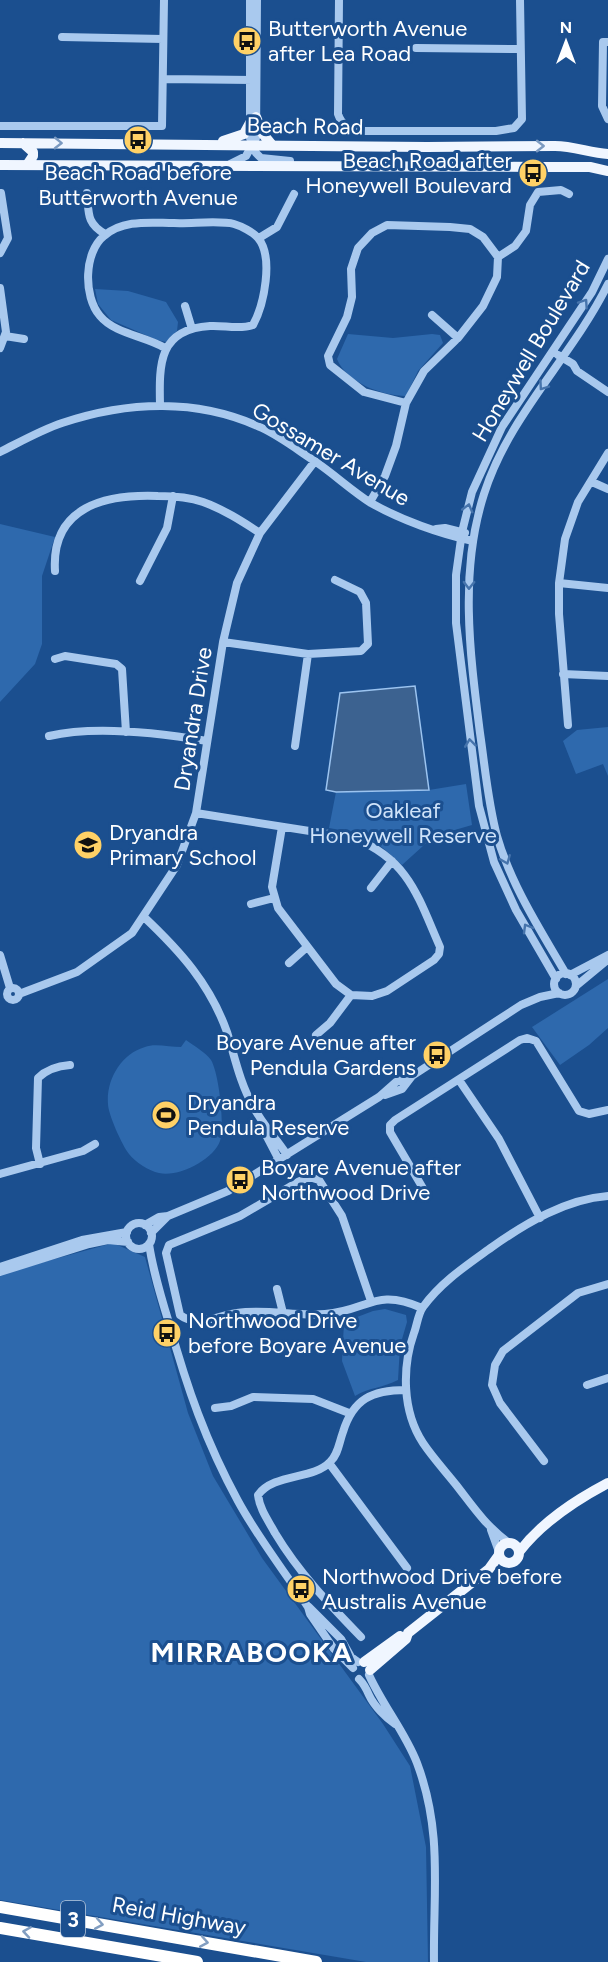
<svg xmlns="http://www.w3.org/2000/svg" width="608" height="1962" viewBox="0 0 608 1962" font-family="Figtree,sans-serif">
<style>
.green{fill:#2e69ad}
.water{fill:#3c6290;stroke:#9cc4f0;stroke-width:1.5}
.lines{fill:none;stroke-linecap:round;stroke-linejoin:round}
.minor{stroke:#a9c9ee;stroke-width:8}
.major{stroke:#f0f6ff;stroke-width:10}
.highway{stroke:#fff;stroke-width:12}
.oneway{stroke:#7b9ac1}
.oneway2{stroke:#4674ac}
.oneway3{stroke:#829ec1}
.labels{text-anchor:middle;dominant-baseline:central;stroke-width:6;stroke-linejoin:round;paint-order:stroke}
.shield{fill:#1b4f8f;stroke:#bbcadd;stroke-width:1.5}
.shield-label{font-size:21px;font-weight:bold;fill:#fff}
.poi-label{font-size:22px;fill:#fff;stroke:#1b4f8f;text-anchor:start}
.street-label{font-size:22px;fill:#fff;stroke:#1b4f8f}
.park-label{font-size:22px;fill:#cfe3fa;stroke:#1b4f8f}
.district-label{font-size:28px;font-weight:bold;letter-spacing:1.5px;fill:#fff;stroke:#1b4f8f}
</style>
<rect width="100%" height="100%" fill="#1b4f8f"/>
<path class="green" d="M95,289L128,291L166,302L178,322L177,331L166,342L157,340L111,320L98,304Z
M348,334L393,338L432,334L440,335L443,343L418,371L406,396C382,396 346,382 337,359Z
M0,524L55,537L42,576V644L35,664L0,702Z
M608,727V776L603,764L576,774L563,741L577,730Z
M466,784L472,825L434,836L402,865C373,838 368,835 329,828L336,792L429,790Z
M608,979V1028L589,1045L560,1065L532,1027Z
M186,1040C194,1046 205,1052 211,1060C219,1073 225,1127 220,1141C214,1159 178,1178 159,1173C149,1171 135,1162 129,1154C122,1145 108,1114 108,1104C106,1080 121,1054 145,1047C154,1043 170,1047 181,1047Z
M113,1243L145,1257L188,1413L213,1476L262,1558L383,1724L410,1766L426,1847L428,1962H366L0,1900V1274Z
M385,1309L406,1315L407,1322L400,1346L398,1380C383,1388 370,1387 355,1396L342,1361L344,1322L373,1311Z"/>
<path class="water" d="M415,686L429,790L336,792L326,790L340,693Z"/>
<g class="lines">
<path class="minor" d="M250,0V138L256,153L261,158L290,161
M339,0L338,114C342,126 350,129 362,131H496L514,128L522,119L520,0
M62,37L163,39
M608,42H603L602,106L608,119
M416,48L520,49
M163,79L253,80
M0,126H162L164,0
M230,164L246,156L256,138L257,0
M87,193C89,213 86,223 105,234
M259,238L277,227L294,194
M0,253L8,238L1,193
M498,257L515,246L526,231L530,205L538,192L561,190L569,194
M0,288L6,332L0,348
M185,306L192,329
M432,315L458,338
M5,336L24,339
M558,355L573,364L577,371L608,392
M160,405C159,363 159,329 210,326C224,325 239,330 253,325C264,305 274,257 258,238C253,232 241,226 234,224C220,220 190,224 174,223C151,223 123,219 104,236C84,252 83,296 100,316C115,334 145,336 165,348
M0,452C20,442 41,430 62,423C128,401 198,398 262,428C281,437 299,451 316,462C335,475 352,491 371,503C401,520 440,534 473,541
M592,482L608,489
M370,502L385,476L396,446L406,403L424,371L458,338L483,306L497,277L498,257L483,237L470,229L450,227L387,225L372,233L358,248L351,269L352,297L347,317L328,356L330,365L364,392L406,403
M436,529L445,528L465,533
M55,571C51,506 106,494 158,496C173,496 189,497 203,502C223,509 243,522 260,533
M140,581L167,528L173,496
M559,583L608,588
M223,642L308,654L361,651L368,644L366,603L360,592L335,580
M55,659L65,656L116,664L122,669L126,732
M563,674L608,676
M568,725L559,614V583L565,539L578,502L608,453
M49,736C96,725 160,733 207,741
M295,746L308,654
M196,813L354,838C409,860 418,897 440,947L439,954L434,960L387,991L372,996L351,995L336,984L278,908L272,887L282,827
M371,888L392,861
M251,904L274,898
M144,917C180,951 210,984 227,1032C235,1058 240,1083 253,1106C262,1124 276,1138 287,1155
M0,955L10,988
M289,963L307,947
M554 984a11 11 0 1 1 22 0a11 11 0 1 1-22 0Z
M566,974C541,931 511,885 497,836C488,803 485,767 480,733C470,654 459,572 484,494C509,415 572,357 608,284
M570,975L608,955
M556,979L516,910L494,862L479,806L456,623V575L462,532L472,492L502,427L592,292L608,259
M576,986L605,962
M7 994a6 6 0 1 1 12 0a6 6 0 1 1-12 0Z
M19,994L77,972L132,933L177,865L196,813L223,642L237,583L260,533L315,461
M316,1035L330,1023L351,995
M459,1080L499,1139L540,1218
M385,1095L402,1089L412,1076L521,1005L540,997L559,993
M266,1128L267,1137L279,1160
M40,1164L36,1148L38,1078C47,1069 57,1066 70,1065
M0,1174L83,1151L95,1144
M424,1190L390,1132V1125L395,1120L520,1040L527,1038L536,1041L579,1111L589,1114L608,1110
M126 1236a13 13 0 1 1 26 0a13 13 0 1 1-26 0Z
M145,1225L159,1217L168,1216L228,1191L379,1097L396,1082L412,1076
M151,1233L168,1216
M149,1244C153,1271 161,1297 169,1323C187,1388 206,1442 238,1501C258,1538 285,1572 308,1607L310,1614L334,1649L353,1668
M0,1267L82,1240L127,1232
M0,1272L89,1244L108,1240L128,1242
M277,1289L283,1313
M371,1301L342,1216L319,1180L309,1177L298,1182L240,1216L169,1245L166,1253L180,1315C197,1328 219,1315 237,1313C266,1308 296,1317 325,1314C368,1311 375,1287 422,1308
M587,1385L608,1378
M215,1408L231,1406L253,1397L313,1399L349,1413
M544,1461L500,1403L492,1385L495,1365L503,1351L578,1293L608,1284
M329,1463L407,1568
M491,1530L499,1552
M509,1543C486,1526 474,1508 457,1486C446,1472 433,1458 423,1443C402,1411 402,1367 414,1333C417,1325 418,1314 423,1307C441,1282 467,1265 492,1247C526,1223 566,1199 608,1196
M309,1607L341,1639L351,1657L358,1662
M361,1637C329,1604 299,1573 275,1533C268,1520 260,1510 258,1495C274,1473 313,1480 330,1462C338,1455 339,1443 343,1432C353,1399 372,1390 406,1390
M369,1675C383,1706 405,1732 417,1763C443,1832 433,1891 434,1962
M359,1679C364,1684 366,1688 369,1695C374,1706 386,1718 395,1724"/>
<path class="major" d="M256,117L263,134L272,145
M223,141L244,134L250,123
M0,143L427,147L555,146C574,146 590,153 608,154
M23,143L33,152V156L27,165
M0,165L547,167H590L608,171
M499 1553a10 10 0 1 1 20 0a10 10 0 1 1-20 0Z
M519,1552C542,1522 574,1501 608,1483
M364,1662L400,1636
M370,1670L406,1639L408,1633L489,1569L499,1555"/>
<path class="highway" d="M0,1907L316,1962
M0,1928L197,1962"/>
</g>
<defs><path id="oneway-chevron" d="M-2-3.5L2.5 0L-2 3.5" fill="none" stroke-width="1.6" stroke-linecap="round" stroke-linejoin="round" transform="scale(1.5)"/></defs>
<g class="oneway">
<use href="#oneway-chevron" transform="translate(58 143) rotate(1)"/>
<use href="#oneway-chevron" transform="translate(540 146)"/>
</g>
<g class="oneway2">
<use href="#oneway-chevron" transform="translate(584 303) rotate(-56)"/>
<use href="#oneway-chevron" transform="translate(543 386) rotate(125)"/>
<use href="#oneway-chevron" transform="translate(468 508) rotate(-75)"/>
<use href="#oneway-chevron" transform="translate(469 585) rotate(91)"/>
<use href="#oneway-chevron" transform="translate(470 743) rotate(-97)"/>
<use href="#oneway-chevron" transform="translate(506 860) rotate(68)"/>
<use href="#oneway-chevron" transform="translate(527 928) rotate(-120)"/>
</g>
<g class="oneway3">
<use href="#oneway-chevron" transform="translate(99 1924) rotate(10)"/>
<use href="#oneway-chevron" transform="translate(27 1932) rotate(-171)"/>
<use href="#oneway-chevron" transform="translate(204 1942) rotate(10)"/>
</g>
<defs>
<g id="bus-disc" transform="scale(1.5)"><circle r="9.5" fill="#ffd166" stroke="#1b4f8f"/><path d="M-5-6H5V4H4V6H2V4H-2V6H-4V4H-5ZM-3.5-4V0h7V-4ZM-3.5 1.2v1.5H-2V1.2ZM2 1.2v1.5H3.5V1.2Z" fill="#111"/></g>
<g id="school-disc" transform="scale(1.5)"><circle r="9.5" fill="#ffd166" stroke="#1b4f8f"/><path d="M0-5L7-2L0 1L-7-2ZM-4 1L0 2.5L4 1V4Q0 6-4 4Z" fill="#111"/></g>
<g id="stadium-disc" transform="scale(1.5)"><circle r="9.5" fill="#ffd166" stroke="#1b4f8f"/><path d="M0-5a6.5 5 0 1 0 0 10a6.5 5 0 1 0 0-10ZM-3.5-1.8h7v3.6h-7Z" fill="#111"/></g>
</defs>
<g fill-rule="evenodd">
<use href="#bus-disc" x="247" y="41"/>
<use href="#bus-disc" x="138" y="140"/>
<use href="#bus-disc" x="533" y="173"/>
<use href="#school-disc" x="88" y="845"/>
<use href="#bus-disc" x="437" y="1055"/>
<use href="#stadium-disc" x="166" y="1115"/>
<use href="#bus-disc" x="240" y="1180"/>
<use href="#bus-disc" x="167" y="1333"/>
<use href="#bus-disc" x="301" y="1589"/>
</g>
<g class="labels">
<rect class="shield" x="61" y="1901" width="24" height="36" rx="4.5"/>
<g class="shield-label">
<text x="73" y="1919">3</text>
</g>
<g class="poi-label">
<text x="268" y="28">Butterworth Avenue<tspan x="268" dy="25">after Lea Road</tspan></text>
<text x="512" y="160" text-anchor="end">Beach Road after<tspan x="512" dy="25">Honeywell Boulevard</tspan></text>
<text x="138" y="172" text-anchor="middle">Beach Road before<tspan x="138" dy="25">Butterworth Avenue</tspan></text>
<text x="109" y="832">Dryandra<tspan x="109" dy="25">Primary School</tspan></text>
<text x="416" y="1042" text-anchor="end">Boyare Avenue after<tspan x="416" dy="25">Pendula Gardens</tspan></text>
<text x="187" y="1102">Dryandra<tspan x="187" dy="25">Pendula Reserve</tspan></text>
<text x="261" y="1167">Boyare Avenue after<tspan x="261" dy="25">Northwood Drive</tspan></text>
<text x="188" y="1320">Northwood Drive<tspan x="188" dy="25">before Boyare Avenue</tspan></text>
<text x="322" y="1576">Northwood Drive before<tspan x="322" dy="25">Australis Avenue</tspan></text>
</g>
<g class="street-label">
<text transform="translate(305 126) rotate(1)">Beach Road</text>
<text transform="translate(531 351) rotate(-59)">Honeywell Boulevard</text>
<text transform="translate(331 454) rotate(31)">Gossamer Avenue</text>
<text transform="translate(193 719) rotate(-81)">Dryandra Drive</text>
<text transform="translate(179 1916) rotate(10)">Reid Highway</text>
</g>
<g class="park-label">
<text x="403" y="810">Oakleaf<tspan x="403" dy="25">Honeywell Reserve</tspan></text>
</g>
<g class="district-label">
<text x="252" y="1652">MIRRABOOKA</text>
</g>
</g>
<g transform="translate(566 42)" stroke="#1b4f8f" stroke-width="4.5" paint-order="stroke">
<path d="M0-4.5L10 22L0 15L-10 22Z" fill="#ffffff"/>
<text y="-9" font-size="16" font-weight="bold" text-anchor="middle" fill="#ffffff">N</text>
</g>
</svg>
